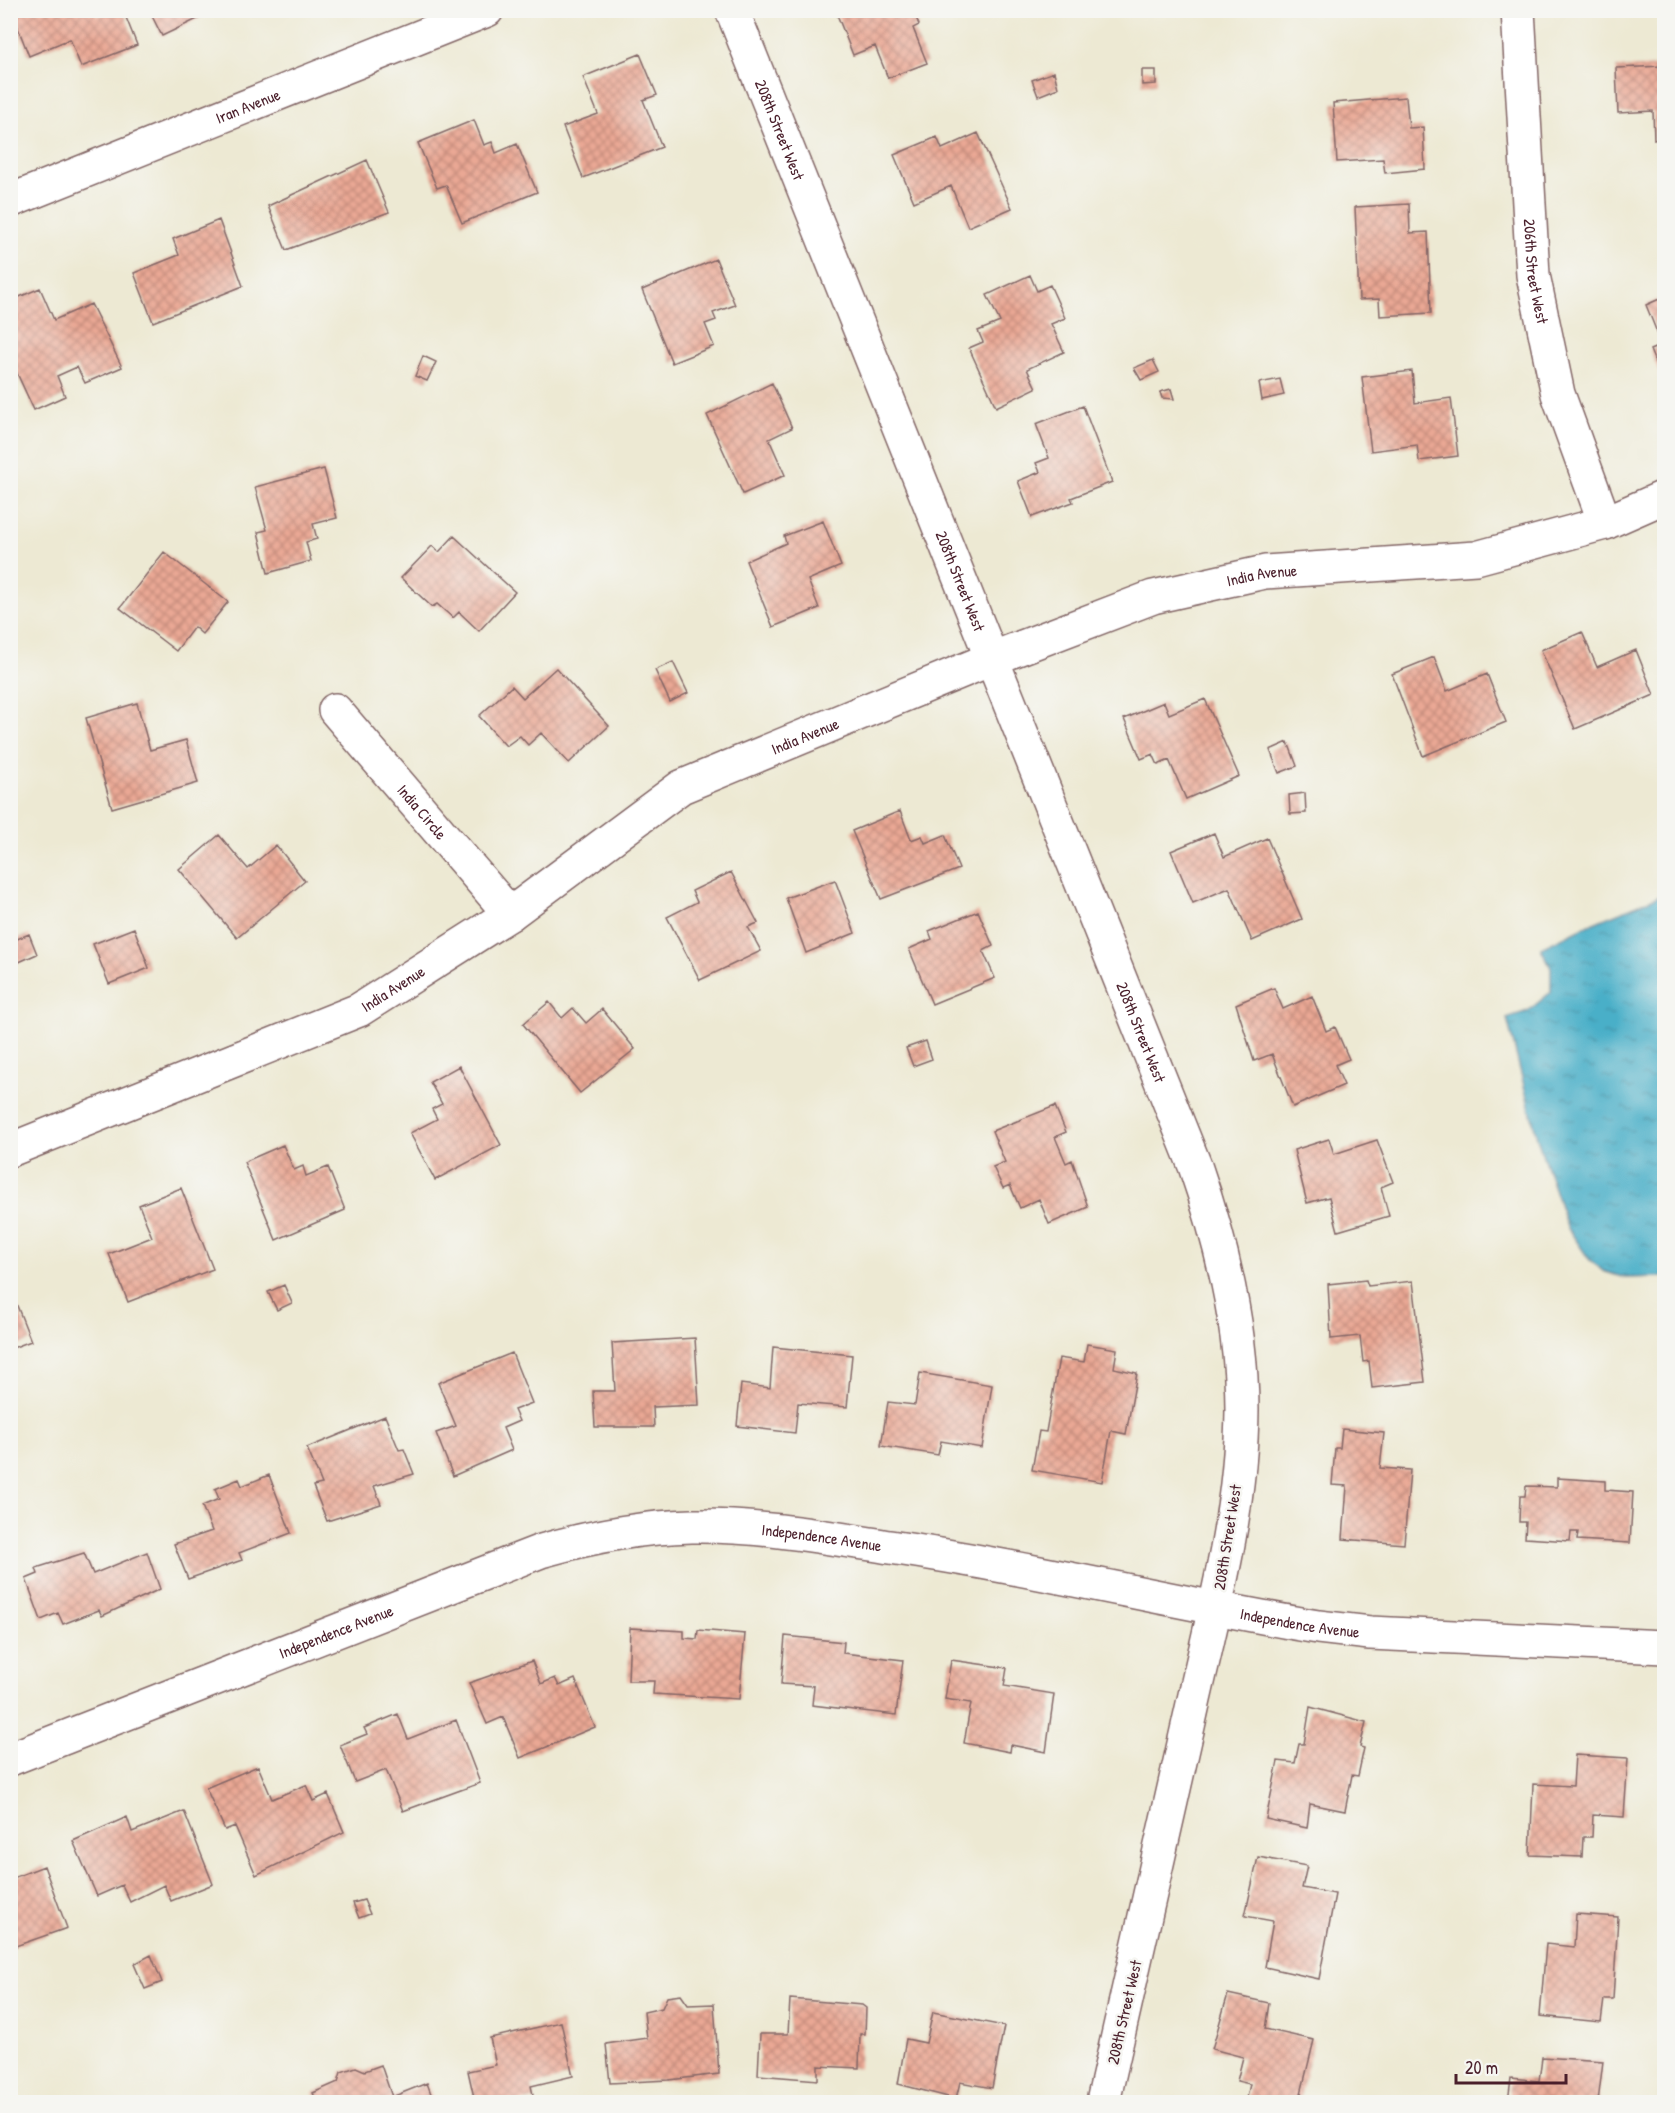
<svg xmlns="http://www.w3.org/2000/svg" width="1675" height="2113" viewBox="0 0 1675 2113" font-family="'Patrick Hand',sans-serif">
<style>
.water{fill:url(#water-ripples);stroke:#4a677a;stroke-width:1.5}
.building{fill:url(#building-cross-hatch)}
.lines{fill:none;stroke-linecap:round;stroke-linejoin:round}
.minor-casing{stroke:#836666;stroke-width:36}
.minor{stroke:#fff;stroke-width:33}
.labels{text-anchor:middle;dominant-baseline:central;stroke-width:5;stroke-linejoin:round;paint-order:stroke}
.street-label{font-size:16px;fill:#4a1f2b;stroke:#f6f6f2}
</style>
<defs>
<pattern id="water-ripples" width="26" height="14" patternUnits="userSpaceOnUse" patternTransform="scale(1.5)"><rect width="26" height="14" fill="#49afc8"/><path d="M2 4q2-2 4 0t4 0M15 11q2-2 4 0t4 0" fill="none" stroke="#3f8ea3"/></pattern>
<pattern id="building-cross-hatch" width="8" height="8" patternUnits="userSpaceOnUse" patternTransform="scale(1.5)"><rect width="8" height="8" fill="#eaa894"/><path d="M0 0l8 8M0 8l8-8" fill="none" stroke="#c08879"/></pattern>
</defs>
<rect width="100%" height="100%" fill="#f6f6f2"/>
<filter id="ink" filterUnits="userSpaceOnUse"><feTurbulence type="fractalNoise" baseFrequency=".0167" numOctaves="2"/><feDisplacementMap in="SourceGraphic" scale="12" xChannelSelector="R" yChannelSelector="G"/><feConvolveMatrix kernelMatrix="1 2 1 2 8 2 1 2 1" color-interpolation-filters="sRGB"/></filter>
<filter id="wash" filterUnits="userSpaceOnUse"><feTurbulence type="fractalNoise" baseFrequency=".008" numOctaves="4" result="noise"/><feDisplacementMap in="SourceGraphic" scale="24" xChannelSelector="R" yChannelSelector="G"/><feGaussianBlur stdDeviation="1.35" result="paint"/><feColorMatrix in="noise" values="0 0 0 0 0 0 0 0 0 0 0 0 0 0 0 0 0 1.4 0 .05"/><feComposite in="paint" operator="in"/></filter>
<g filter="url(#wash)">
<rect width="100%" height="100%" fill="#ede9d3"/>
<path class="water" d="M1664,894V1277L1625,1278L1603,1271L1589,1259L1567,1227L1538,1141L1507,1018L1528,1011L1551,992V968L1541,948L1584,927Z"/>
<g id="blocks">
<path class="building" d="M11,10H95L97,16L112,10H123L137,45L81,67L70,39L29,56Z
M149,10H216L162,36Z
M840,10H913L919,25L913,28L927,63L888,78L875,46L853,55L836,12Z
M640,54L657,95L643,100L662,147L583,178L563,127L598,114L583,77Z
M1664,66V139L1654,140L1653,111L1618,113L1616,68Z
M1142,70H1156V84L1142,85Z
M1054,72L1058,88L1038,96L1032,80Z
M1406,97L1409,128L1423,127L1425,169L1385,173L1383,159L1337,162L1333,103Z
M474,120L484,145L492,142L496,153L517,144L537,192L462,223L446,185L437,188L418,143Z
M978,133L1012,208L968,227L951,186L914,202L894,155L937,137L942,149Z
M367,160L389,212L286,250L268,206Z
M1409,204L1410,233L1428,232L1431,313L1380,316L1379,299L1359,300L1355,207Z
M219,220L243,286L153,322L134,273L179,255L173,239Z
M716,259L735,305L713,313L716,320L705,324L714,346L672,363L642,290Z
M1030,275L1037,291L1050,285L1065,318L1051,324L1064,352L1027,369L1036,388L996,407L969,348L983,342L978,331L1000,322L987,295Z
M40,288L54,320L91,304L122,367L85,383L77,367L57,376L65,396L34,410L10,358V301Z
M1664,297V384L1650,350L1662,345L1646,305Z
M423,356L436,362L427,381L415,376Z
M1153,360L1159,372L1141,380L1134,368Z
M1412,371L1415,403L1451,398L1458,456L1419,461L1417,445L1371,451L1362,377Z
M1280,379L1284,395L1262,400L1259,383Z
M772,383L792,428L769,439L785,475L743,494L707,415Z
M1171,389L1174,399L1162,398L1160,392Z
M1083,406L1112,482L1071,498L1073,502L1032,517L1018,481L1040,472L1036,463L1049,458L1036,424Z
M324,469L337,518L313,524L317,539L306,542L311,561L268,573L258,532L267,530L255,487Z
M823,521L841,566L808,580L819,608L773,627L746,561L786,543L784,536Z
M454,536L515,592L479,631L459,612L453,618L437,604L432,607L401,578L432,546L439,552Z
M164,552L228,602L202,634L194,627L176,651L120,608Z
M1582,632L1597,667L1636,650L1654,695L1575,729L1541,650Z
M1434,657L1447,691L1487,674L1506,722L1423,756L1392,674Z
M673,662L688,693L670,702L655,670Z
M556,668L609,726L569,763L541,733L528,745L520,736L506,746L479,716L512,686L523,698Z
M1205,699L1239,776L1186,799L1169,760L1158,765L1153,754L1141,759L1124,719L1164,702L1169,714Z
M137,703L150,750L186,740L198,783L112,808L86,718Z
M1288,742L1297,766L1279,773L1270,750Z
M1305,793L1306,813L1290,814L1289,795Z
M900,811L911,840L922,836L925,843L945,835L959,869L881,899L852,831Z
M1214,833L1224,857L1267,838L1302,919L1252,941L1229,888L1193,903L1171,851Z
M219,835L248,869L276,845L305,881L237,938L179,869Z
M731,872L758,923L748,927L761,951L700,980L667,917L697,902L692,891Z
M835,880L855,933L806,953L786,898Z
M978,911L993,946L983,951L995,978L932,1004L909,949L932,939L929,931Z
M134,928L149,968L109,984L93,944Z
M29,934L37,954L10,966V942Z
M1274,988L1283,1009L1312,996L1326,1031L1335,1027L1349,1059L1335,1065L1344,1085L1293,1107L1272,1054L1254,1061L1236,1004Z
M549,1002L562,1018L573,1008L586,1023L602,1009L635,1049L580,1093L523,1024Z
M926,1041L932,1059L913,1066L906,1048Z
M459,1066L501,1145L435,1180L410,1133L437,1119L432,1109L442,1104L430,1082Z
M1055,1106L1066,1132L1055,1137L1066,1163L1072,1160L1088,1207L1049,1224L1039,1199L1020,1208L1010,1185L1003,1188L993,1167L1005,1162L992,1131Z
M1329,1139L1334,1154L1377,1140L1393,1182L1381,1187L1389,1216L1338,1231L1329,1197L1307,1203L1294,1150Z
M283,1145L294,1170L303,1166L306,1176L328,1167L345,1210L276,1240L244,1162Z
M181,1188L213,1269L128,1302L109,1254L152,1237L139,1205Z
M1366,1280L1368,1286L1413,1281L1425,1382L1372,1388L1369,1361L1363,1362L1360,1336L1331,1339L1328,1284Z
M284,1285L292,1303L277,1310L268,1292Z
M12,1293L31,1341L10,1349V1294Z
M695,1338L699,1405L653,1407L654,1427H595L593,1391H615L612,1343Z
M1087,1344L1117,1349L1114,1368L1137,1373L1126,1434L1111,1431L1102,1482L1032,1470L1039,1431L1046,1432L1059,1358L1084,1362Z
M773,1347L852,1355L847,1407L798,1403L795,1433L737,1426L741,1384L770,1388Z
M512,1353L532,1403L514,1410L519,1421L503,1428L512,1450L453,1476L436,1433L456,1426L438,1383Z
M920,1373L992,1385L982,1448L941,1441L938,1455L881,1446L888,1402L915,1405Z
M385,1416L399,1450L404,1449L414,1474L374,1486L381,1504L327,1521L313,1486L322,1484L307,1448Z
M1342,1429L1384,1433L1380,1468L1410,1470L1404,1544L1343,1539L1347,1486L1332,1485L1335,1448H1340Z
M269,1475L291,1533L239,1553L242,1560L188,1579L174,1544L212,1531L202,1506L219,1499L215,1489L239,1479L242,1486Z
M1557,1478L1605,1481V1490L1633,1492L1630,1543L1577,1540L1578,1532H1571L1570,1541L1525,1538L1526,1522H1519L1520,1496H1525L1526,1486L1557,1487Z
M147,1552L160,1589L102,1616L99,1610L63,1624L58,1613L41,1620L26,1579L38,1574L36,1568L84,1553L93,1574Z
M630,1628L684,1631V1638L697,1639L698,1630L745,1634L739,1699L653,1694L654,1681H628Z
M785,1636L844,1642L843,1653L903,1660L896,1715L812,1705L814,1686L781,1684Z
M951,1660L1007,1668L1004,1686L1054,1694L1046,1752L1011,1745L1010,1752L964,1743L971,1703L945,1699Z
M532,1661L541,1684L555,1678L559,1686L575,1679L595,1727L520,1758L503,1717L487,1724L469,1683Z
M1310,1707L1366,1722L1360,1747L1364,1748L1358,1776L1352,1775L1345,1811L1310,1804L1307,1828L1266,1819L1278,1761L1295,1763L1299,1744H1304Z
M398,1714L408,1739L456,1720L480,1783L403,1811L386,1770L355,1782L340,1745L367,1734L364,1728Z
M1575,1755L1628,1758L1624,1817L1593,1815L1592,1837H1583L1582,1857L1530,1855L1533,1784L1573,1786Z
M258,1766L272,1799L306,1785L313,1801L328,1794L344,1832L256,1875L235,1826L225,1830L206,1788Z
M184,1811L213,1884L171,1901L164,1885L130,1902L122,1885L97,1896L73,1841L127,1817L132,1832Z
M1258,1857L1307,1866L1302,1888L1335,1894L1319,1979L1265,1967L1273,1921L1245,1916Z
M44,1866L67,1928L10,1948V1879Z
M364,1900L370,1914L359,1918L353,1903Z
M1576,1914L1618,1917L1613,1999H1604L1601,2022L1540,2016L1546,1944L1574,1947Z
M151,1955L162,1982L145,1989L134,1964Z
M1228,1994L1269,2003L1265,2029L1314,2040L1299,2102H1246L1250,2084L1237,2081L1243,2057L1212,2049Z
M681,1995L688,2005L714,2004L719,2074L669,2080L610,2083L606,2044L647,2038L644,2012L662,2008L667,1997Z
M790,1999L862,2005L866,2008L865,2034H860L859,2068L818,2066V2080L758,2075L760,2034H788Z
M933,2012L1004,2026L992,2088L960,2082L956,2099L898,2084L906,2039L926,2043Z
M561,2022L573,2076L531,2086L534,2099L520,2102H475L468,2071L496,2065L490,2038Z
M1542,2057L1603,2061L1598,2102H1508L1511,2078L1539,2081Z
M381,2065L392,2097L427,2083L434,2102H317L313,2093L338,2082L341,2072L356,2067L365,2071Z"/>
</g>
</g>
<g filter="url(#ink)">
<use href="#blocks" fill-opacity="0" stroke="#836666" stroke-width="1.5"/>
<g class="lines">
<g class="minor-casing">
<g id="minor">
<path id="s1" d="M732,10L1195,1166C1222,1244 1242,1327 1242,1410C1241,1513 1213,1614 1191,1713C1162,1843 1133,1973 1103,2102"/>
<path id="s2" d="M1518,10L1533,275L1558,394L1605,523"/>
<path id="s3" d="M10,201L487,10"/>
<path id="s4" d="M335,710L510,914"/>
<path id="s5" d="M10,1150L359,1010L510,914L681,787L991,659L1153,597L1265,572L1476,558L1605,523L1664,497"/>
<path id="s6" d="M10,1759L541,1551C590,1537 640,1527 692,1526C758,1525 825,1537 890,1547C1034,1568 1175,1603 1318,1627L1370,1633L1664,1647"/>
</g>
</g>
<use href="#minor" class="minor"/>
</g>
</g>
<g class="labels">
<g class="street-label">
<text stroke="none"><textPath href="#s3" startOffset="256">Iran Avenue</textPath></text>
<text stroke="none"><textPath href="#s1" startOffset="129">208th Street West</textPath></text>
<text stroke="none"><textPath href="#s2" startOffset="262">206th Street West</textPath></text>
<text stroke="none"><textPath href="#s5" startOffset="1388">India Avenue</textPath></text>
<text stroke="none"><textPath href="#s1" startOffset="615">208th Street West</textPath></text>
<text stroke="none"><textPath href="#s5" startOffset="902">India Avenue</textPath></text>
<text stroke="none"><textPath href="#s4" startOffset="134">India Circle</textPath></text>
<text stroke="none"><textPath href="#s5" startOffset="416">India Avenue</textPath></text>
<text stroke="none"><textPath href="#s1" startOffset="1101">208th Street West</textPath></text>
<text transform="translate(1227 1537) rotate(-81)">208th Street West</text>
<text stroke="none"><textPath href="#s6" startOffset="854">Independence Avenue</textPath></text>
<text stroke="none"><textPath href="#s6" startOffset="1340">Independence Avenue</textPath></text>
<text stroke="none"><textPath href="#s6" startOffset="350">Independence Avenue</textPath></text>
<text transform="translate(1124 2012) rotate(-77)">208th Street West</text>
</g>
</g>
<rect width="1675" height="2113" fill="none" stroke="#f6f6f2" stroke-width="36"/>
<path d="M1456 2074v9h110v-9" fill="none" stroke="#4a1f2b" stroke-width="3"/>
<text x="1465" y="2074" font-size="18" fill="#4a1f2b" stroke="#f6f6f2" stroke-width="4.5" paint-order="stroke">20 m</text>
</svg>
